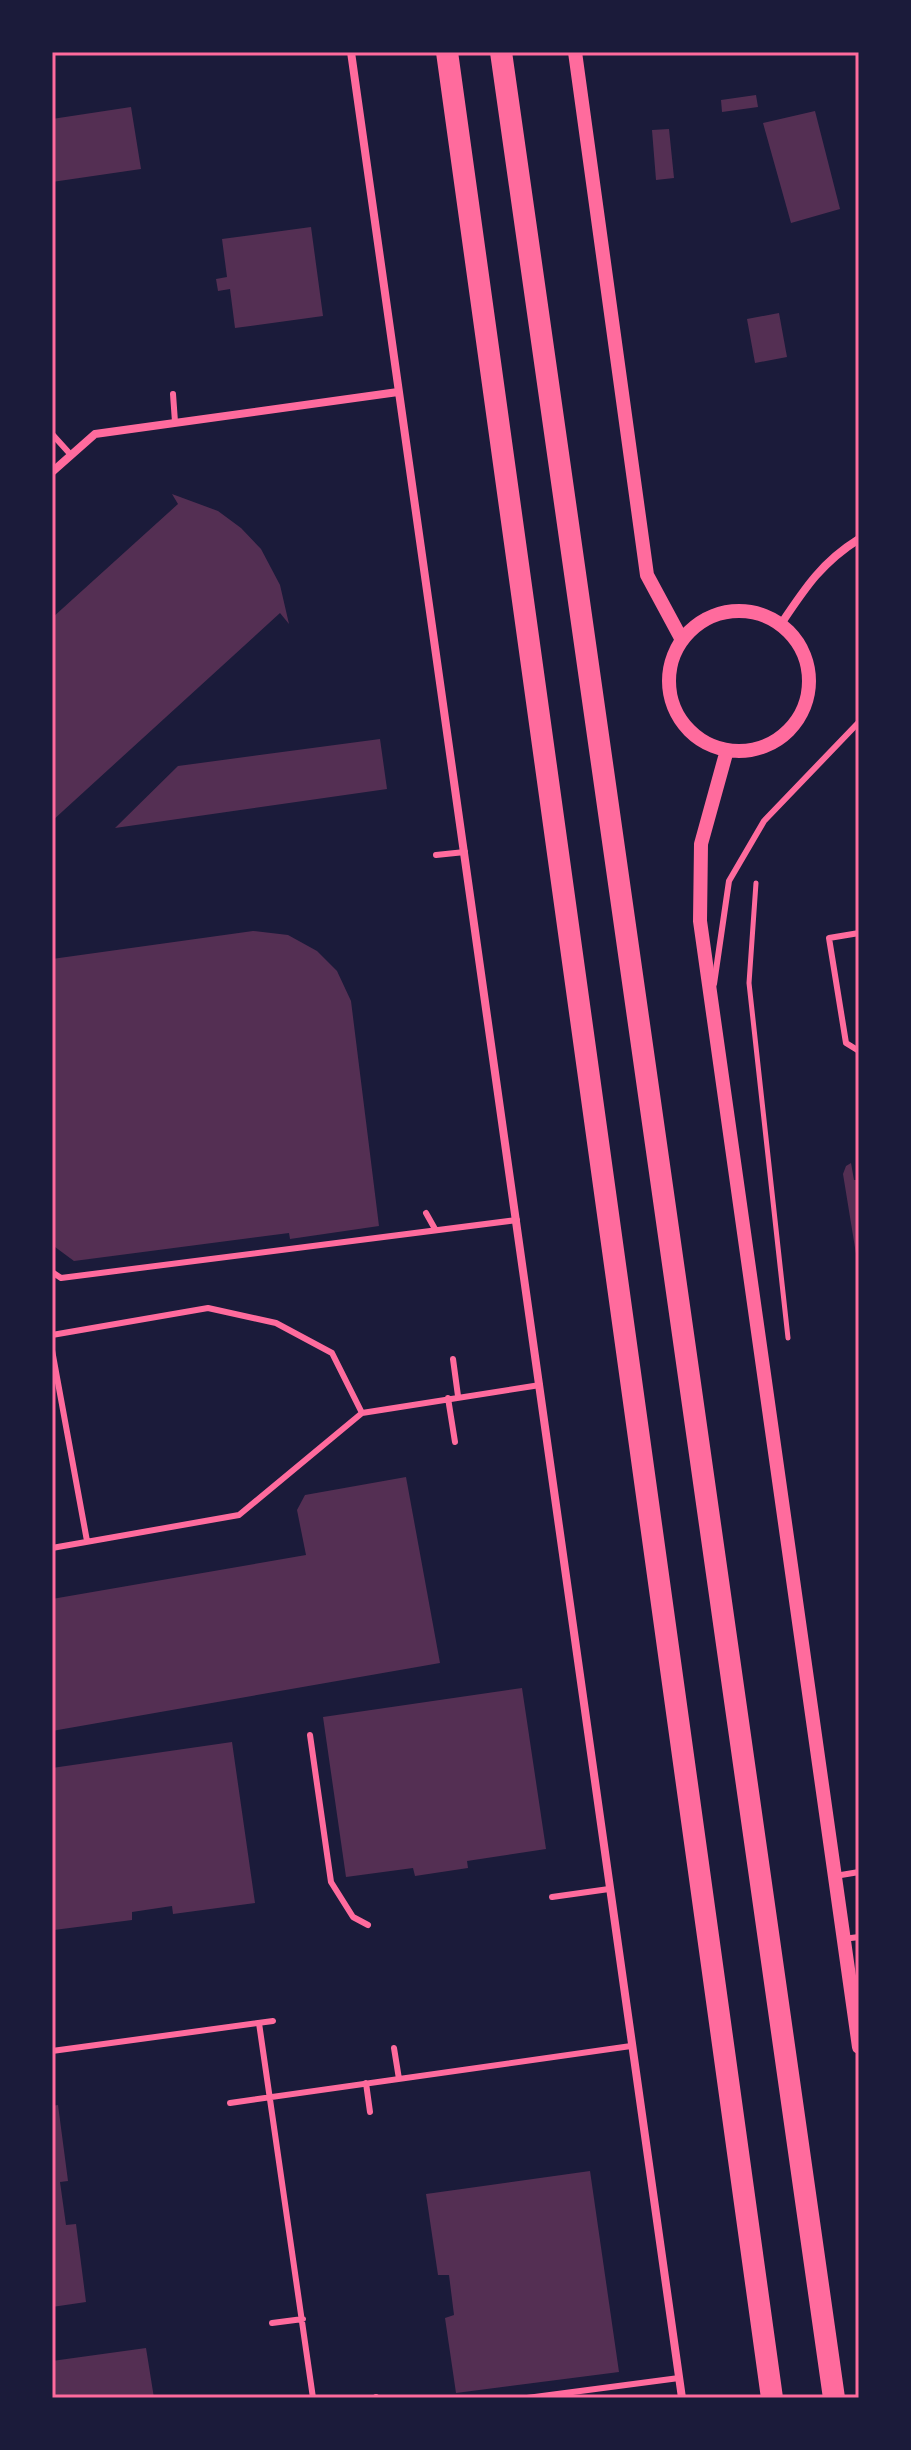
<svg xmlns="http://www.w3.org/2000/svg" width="911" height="2450" viewBox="0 0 911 2450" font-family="Lato,sans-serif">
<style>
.building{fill:#542f53}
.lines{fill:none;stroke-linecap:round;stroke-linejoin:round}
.path{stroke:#ff6b9d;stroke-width:5}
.service{stroke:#ff6b9d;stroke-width:6}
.minor{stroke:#ff6b9d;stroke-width:8}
.tertiary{stroke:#ff6b9d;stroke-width:14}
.trunk{stroke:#ff6b9d;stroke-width:22}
.neatline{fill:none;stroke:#ff6b9d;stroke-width:3}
</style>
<rect width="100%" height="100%" fill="#1b1b3a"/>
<path class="building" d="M756,95L758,107L722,112L721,100Z
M131,107L141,169L52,182V119Z
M815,111L840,209L791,223L763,123Z
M669,129L674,178L656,180L652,130Z
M311,227L323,316L235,328L230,289L218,291L216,279L227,277L222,239Z
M779,313L787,357L755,363L747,319Z
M172,494L218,511L241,528L261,549L280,585L289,624L280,613L52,821V618L178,504Z
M380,739L387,789L115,828L178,766Z
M253,931L288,935L317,951L337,971L351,1001L379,1226L290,1239L289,1233L74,1261L55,1247L52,1228V959Z
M851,1163L854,1180H859L857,1260L843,1174L846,1166Z
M406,1477L440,1663L52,1731V1599L306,1555L297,1510L305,1495Z
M522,1688L546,1849L467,1861L468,1868L415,1876L413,1868L346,1877L323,1717Z
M232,1742L255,1903L173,1914L172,1906L132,1912V1920L54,1930L52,1768Z
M58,2105L68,2181L60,2182L66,2225L76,2224L86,2302L52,2307V2106Z
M590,2171L619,2372L456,2393L445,2318L454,2315L449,2275H438L426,2194Z
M146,2348L154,2398H52V2361Z"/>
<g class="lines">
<path class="path" d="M756,883L749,983L788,1338"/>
<path class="service" d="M173,394L175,422
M52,434L71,455
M436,855L465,852
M859,933L829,938L846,1043L859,1051
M714,984L729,881L764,821L859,722
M426,1213L435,1229
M52,1272L61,1278L517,1220
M52,1335L208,1308L276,1323L332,1353L362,1413
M52,1350L87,1541
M453,1359L458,1396
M448,1398L455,1442
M52,1548L239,1515L362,1413L540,1385
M310,1735L331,1882L353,1917L368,1925
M835,1876L859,1872
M552,1897L609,1889
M843,1939L859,1937
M259,2023L313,2398
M394,2048L399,2079
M52,2051L273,2021
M366,2083L370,2112
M230,2103L631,2046
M272,2323L303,2319
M376,2398V2397
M527,2398L679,2378"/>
<path class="minor" d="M351,52L682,2398
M52,472L95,434L398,392
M781,624C805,588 822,562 859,539"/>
<path class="tertiary" d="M575,52L647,575L682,640
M669 681a70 70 0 1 1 140 0a70 70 0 1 1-140 0Z
M727,750L701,844L700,921L859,2047"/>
<path class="trunk" d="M447,52L772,2398
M501,52L834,2398"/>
</g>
<rect width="911" height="2450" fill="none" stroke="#1b1b3a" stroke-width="108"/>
<rect x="54" y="54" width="803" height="2342" class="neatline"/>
</svg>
